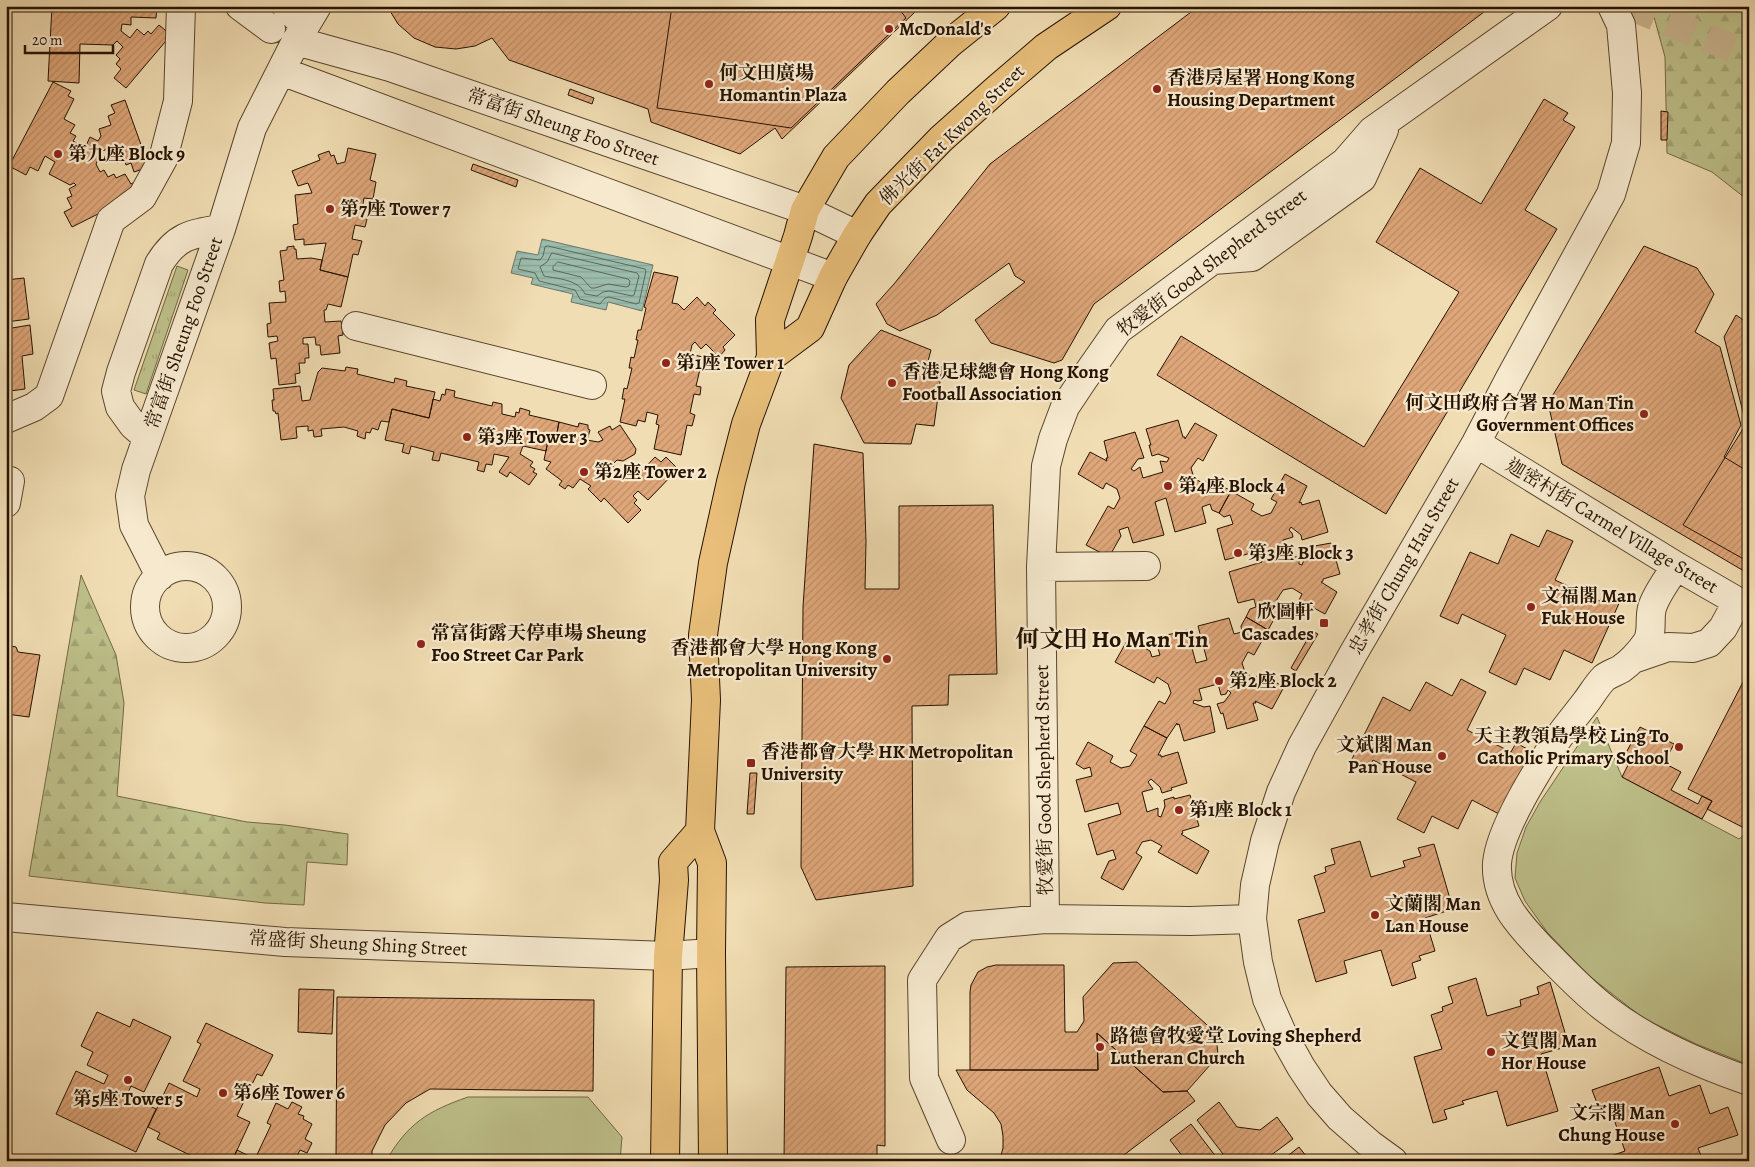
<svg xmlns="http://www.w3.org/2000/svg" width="1755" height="1167" viewBox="0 0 1755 1167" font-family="Alegreya,'Noto Serif TC',serif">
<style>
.grass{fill:url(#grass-tufts);stroke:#726945}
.forest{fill:url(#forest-firs);stroke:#726945}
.green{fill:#bec08a;stroke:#726945}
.water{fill:url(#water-rules);stroke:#6c7868}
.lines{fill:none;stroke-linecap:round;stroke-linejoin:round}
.shore{stroke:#606756;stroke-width:1}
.building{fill:url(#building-hatch);stroke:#261200}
.highway-tunnel{stroke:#c8b48f;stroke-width:28;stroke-dasharray:28 14;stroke-linecap:butt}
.minor-casing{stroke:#59452d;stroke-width:30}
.major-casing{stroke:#261200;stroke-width:30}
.minor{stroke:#f6e9ce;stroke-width:28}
.major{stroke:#e8be7a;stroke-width:28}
.poi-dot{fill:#8f2418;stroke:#f6e9ce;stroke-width:2}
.labels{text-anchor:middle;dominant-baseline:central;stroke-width:4.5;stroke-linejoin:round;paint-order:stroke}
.poi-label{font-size:19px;font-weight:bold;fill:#261200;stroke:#f6e9ce;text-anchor:start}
.street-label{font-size:19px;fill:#261200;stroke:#f6e9ce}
.district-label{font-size:24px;font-weight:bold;fill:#261200;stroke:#f6e9ce}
</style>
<defs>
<pattern id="grass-tufts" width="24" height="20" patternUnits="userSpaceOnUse" patternTransform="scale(1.25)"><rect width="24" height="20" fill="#bec08a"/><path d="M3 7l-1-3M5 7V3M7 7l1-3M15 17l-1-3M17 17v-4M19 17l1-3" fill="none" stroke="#a3a475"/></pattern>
<pattern id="forest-firs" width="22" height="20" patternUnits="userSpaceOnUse" patternTransform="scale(1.25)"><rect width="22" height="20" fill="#bec08a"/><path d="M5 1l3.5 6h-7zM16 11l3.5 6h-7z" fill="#a3a475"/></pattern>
<pattern id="water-rules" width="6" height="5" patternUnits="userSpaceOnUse" patternTransform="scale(1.25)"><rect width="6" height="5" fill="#9bbcad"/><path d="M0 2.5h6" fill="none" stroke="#85a193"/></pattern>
<pattern id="building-hatch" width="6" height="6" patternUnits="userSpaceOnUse" patternTransform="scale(1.25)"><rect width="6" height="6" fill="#dea679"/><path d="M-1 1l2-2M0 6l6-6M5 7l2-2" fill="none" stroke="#be8e67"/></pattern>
</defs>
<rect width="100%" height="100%" fill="#f1ddb3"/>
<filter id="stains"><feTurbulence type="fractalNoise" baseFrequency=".004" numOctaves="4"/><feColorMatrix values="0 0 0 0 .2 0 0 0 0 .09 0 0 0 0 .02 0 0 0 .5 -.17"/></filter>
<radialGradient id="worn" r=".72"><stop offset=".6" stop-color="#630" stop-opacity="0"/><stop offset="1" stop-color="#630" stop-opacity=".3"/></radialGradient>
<path class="grass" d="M177,266L188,270L146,394L134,390Z"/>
<path class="forest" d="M1651,6H1749V201L1712,172L1667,153L1665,57Z
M81,575L116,655L124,703L117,796L247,822L285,825L348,834L347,865L307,862L304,905L265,903L29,876Z"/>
<path class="green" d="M1597,717L1622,777L1739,839L1749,831V1065L1696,1044L1643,1018L1588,975L1547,932L1525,901L1515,878L1517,853L1526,827L1540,802Z
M468,1097H588L622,1137L620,1161H386C408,1123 428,1111 468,1097Z"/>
<path class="water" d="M542,239L653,265L642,311L608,302L606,310L571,302L573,294L531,284L533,278L511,273L517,251L538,255Z"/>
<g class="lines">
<path class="shore" d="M548,246L645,269L646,271L639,303L636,304L609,297L605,298L600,304L580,299L575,290L539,281L535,273L518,269L521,258L540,260L543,256L545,247Z
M552,253L637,273L639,276L634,295L632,296L609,291L603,292L597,296L585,294C578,279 558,279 544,276L540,267L547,262Z
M558,262L628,279L630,281L629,286L626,287L608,284L595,288H591L581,277L553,270V267Z"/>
</g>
<path class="building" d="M52,6H157L156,18L131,17V25L122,24L121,31L130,38L137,29L144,35L148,31L151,34L159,25L171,35L126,88L114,78L121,69L116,64L120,59L116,55L123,47L117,41L113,45L80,44L79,83L48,81Z
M387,6H912L916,11L782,139L775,128L740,154L651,122L648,109L509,60L492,38L475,46L456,49L435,47L414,38L398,24Z
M672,6H897L906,18L791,128L657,108Z
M1199,6H1492L1094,304L1062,360L1054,363L991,343L975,320L1025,282L1015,276L1009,263L937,315L900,331L887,324L876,304L894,284L990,164Z
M53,82L71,91L68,96L74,99L64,119L75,125L70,133L76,136L73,141L85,148L90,137L98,141L101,136L99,129L111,125L108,116L115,113L111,105L125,100L149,167L134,172L131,163L126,165L124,160L117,163L111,148L102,151L96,164L100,172L104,170L108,177L114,174L116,178L125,174L131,184L135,182L140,193L72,227L64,212L72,208L67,198L72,196L69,189L76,185L74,183L70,185L49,174L55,162L45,156L38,171L30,167L26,175L9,166Z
M570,89L594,98L592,104L568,95Z
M1544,99L1568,113L1563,120L1575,127L1525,210L1557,229L1386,514L1157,375L1181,336L1364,447L1459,292L1376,242L1420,168L1481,204Z
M1661,111L1668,112L1667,140H1661Z
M348,148L376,154L370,180L376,182L373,199L364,198L363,204L365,205L363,214L368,215L365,227L355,225L352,239L362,241L358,255L353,254L348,277L320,270L326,243L304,245V239L295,240L293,225L298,224L295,195L312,193L308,183L298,186L292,171L320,160L318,155L329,151L331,156L334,155L337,164L345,162Z
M473,164L518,180L516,187L471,170Z
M294,246V249H296L297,259L311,258L322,260L320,270L348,277L341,307L328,304L326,310H324L325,322L341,321L343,335L338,336L340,353L321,355L320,345H316L315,337L303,338V344H308L309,358H305V363H299L300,373L295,374L296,383L279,385L276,358L271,359L269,343L278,341L277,336L268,337L267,324L271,323L269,303L286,302L285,291L280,292L279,281L284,280L280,251L287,250V247Z
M1644,246L1697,268L1714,294L1695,332L1720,347L1741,425L1724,457L1749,472V574L1562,464L1548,403Z
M654,272L678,277L672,303L678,304L684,310L697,297L705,306L708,302L716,310L713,313L735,335L723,347L725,350L719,357L706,344L701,349L695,342L692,345L690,354L703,357L696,386L701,387L700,395L694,394L690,413L695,415L692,426L687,425L681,455L654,449L659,425L656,424L658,415L647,412L645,422L638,420L636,426L620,422L625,399H622L624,388L627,389L632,368H629L631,357L634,358L638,340H636L638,330H641L646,308L644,307Z
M24,278L29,319L6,322V280Z
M1736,315L1749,324V562L1683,525L1746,424L1724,337Z
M30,325L33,354L22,356L25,389L10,391L13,411H6V329Z
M881,330L931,350L927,365L942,367L934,426L916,424L911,444L864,443L841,398L849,365Z
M346,367L358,369L357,374L394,383L395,378L407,381L406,386L435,392L429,418L392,409L389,422L381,421L378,430L372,428L370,433L366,432L365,439L357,436L358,431L344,427L321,429L322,436L314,437L313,430L308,431V426L296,427L297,438L281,440L278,413L276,414L275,411H273L272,400H274L273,389L300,386L302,401L310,400L318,372L322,368L345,371Z
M446,389L455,391L454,397L492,406L493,402L502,404V414L515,417L516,412L519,413L520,408L530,411L529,415L559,422L556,438L549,436L546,451L523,446L520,454L533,462L530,466L535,469L533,472L537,474L529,485L510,472L507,477L499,472L509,457L494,454L492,465L486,464L484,472L477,470L479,462L441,453L439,461L432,460L434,452L411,446L409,454L402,452L404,444L385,440L392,409L429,418L433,399L440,401L442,394L445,395Z
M1178,420L1183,437H1185V439L1195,423L1217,435L1203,461L1198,458L1191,468L1194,478L1204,484L1208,478L1231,491L1219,513L1212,510L1210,504L1202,507L1206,523L1175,532L1166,498L1155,502L1164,535L1133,543L1128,527L1119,530L1121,536L1109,557L1086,545L1108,506L1114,509L1120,498L1117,489L1106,483L1103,489L1078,474L1090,452L1107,461L1106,458H1108L1104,441L1135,432L1144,458L1138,459L1131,469L1134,471L1140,467L1143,478L1163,472L1160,461L1167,462L1169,458L1158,454L1152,456L1149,445H1151L1146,429Z
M559,422L578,427L579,423L588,425V429L590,430L587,440L598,442L603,440L598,432L610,426L612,430L620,425L636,449L635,454L623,461L617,460L612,465L622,474L627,469L636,477L655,457L661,462L666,457L678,469L648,500L638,491L633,496L637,500L634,503L641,510L628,523L604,498L601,502L588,489L591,486L580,479L573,488L568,485L565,489L559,485L562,481L546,469L551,462L544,460L549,436L556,438Z
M814,444L863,453L866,541L865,589H899V506L993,505L997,674L949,675L948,705L912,706L913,886L816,900L801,867L803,607Z
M1285,474L1307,486L1299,503L1301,502L1302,505L1319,500L1328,532L1302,540L1301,535L1291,527L1289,530L1292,533L1293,537L1283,540L1288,559L1299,556V564L1302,565L1306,554L1304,548L1331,543L1340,574L1323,579V581L1321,582L1337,592L1325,614L1299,600L1302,594L1292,588L1283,590L1276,601L1282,605L1268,630L1246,617L1250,609L1256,607L1254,599L1238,603L1229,572L1262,562L1259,551L1225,560L1217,529L1233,524L1230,515L1224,517L1219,513L1231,491L1254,504L1251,510L1262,516L1271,513L1277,502L1271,499Z
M1547,530L1573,541L1555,580L1600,601L1605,592L1621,599L1592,663L1564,650L1550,680L1524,668L1516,685L1489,672L1506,635L1462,614L1458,624L1440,616L1470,552L1498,564L1511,534L1539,547Z
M1246,617L1268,630L1254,655L1248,652L1242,663L1245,672L1255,679L1259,673L1284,687L1272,709L1255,701L1256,703H1253L1258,720L1227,729L1223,713L1221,714L1217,704L1224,702L1231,693L1228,690L1226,694L1221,695L1218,684L1199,689L1202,700L1198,701L1194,700L1193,703L1204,707L1210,706L1215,732L1184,741L1179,724L1177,725V723L1167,738L1144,726L1159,701L1165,704L1171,693L1168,684L1157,677L1154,683L1115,662L1128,639L1150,651L1152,657L1160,655L1155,638L1187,630L1196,663L1207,660L1198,626L1229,618L1234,634L1242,632L1241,626Z
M1312,631L1318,634L1296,671L1291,668Z
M6,645L16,647L18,652L40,655L29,717L6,714Z
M1461,679L1486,692L1467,730L1511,752L1516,743L1533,752L1501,815L1472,800L1458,829L1432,816L1424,833L1397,819L1416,782L1373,760L1368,769L1351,761L1383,697L1410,711L1426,682L1452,696Z
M1743,682L1749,685L1748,830L1707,809L1712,801L1688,789Z
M1144,726L1167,738L1158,755H1161V757L1178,752L1187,783L1171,788L1172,790L1162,793L1160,787L1151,779L1148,782L1153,789L1142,792L1147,812L1158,808V816L1161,817L1165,806L1164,800L1174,797V799L1190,795L1199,826L1182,831L1183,833L1181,834L1209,851L1197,874L1158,852L1162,846L1151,840L1142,842L1136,853L1142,857L1123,890L1101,878L1109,861L1116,859L1113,850L1097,855L1088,824L1121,814L1118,803L1085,812L1076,780L1092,776L1090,767L1084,769L1076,764L1088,742L1113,756L1110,762L1121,768L1130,766L1137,755L1130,751Z
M1640,727L1674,744L1664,763L1681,772L1671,790L1698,804L1702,796L1712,801L1702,819L1622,777L1628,765L1621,762Z
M750,773H757L754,814H747Z
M1360,841L1371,877L1405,867L1403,861L1421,856L1418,848L1434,844L1453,909L1425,918L1435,951L1419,956L1421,960L1412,963L1416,978L1392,986L1381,950L1344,961L1347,973L1316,982L1298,920L1325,912L1314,876L1326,872L1325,867L1335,864L1331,849Z
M1137,962L1216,1033L1218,1056L1187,1091L1163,1092L1097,1033L1098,1070H970V992L971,985L978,972L987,967L996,965H1064L1065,1032H1077L1084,1021L1083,997L1113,963Z
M885,966V1146L877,1145V1161H784L786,967Z
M1476,978L1487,1016L1521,1006L1520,1000L1539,994L1537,987L1550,982L1569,1046L1541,1054L1558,1111L1507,1126L1497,1091L1462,1101L1464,1104L1444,1110L1447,1119L1433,1123L1414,1057L1442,1049L1431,1015L1443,1011L1442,1007L1453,1003L1448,987Z
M299,989L334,990L332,1034L298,1032Z
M337,997L594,1000L593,1091L430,1089L406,1103L385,1125L372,1151V1161H336Z
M97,1012L130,1027L133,1019L171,1037L144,1092L131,1086L127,1095L156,1109L136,1152L56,1114L76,1071L104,1084L108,1075L87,1065L93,1052L81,1046Z
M206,1023L273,1055L262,1076L257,1074L237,1116L250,1122L232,1161H217L213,1159L212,1161H202L157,1139L160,1133L148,1127L169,1083L197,1097L200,1089L183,1081L201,1044L197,1042Z
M1097,1033L1163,1092L1187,1091L1195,1101L1116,1161L1000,1159L1003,1148V1136L1001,1124L994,1113L967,1090L956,1070H1098Z
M1659,1067L1669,1096L1700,1085L1710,1114L1728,1107L1738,1135L1698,1148L1703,1161H1597L1625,1151L1609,1105L1599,1108L1592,1090Z
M292,1102L302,1107L298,1114L304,1116L303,1119L312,1124L305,1139L312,1143L307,1153L300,1150L296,1158L301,1161H232L237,1150L255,1159L271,1125L267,1123L276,1103L288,1109Z
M1219,1102L1237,1127L1260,1130L1277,1117L1293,1139L1263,1161H1186L1170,1140L1191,1124L1217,1158L1223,1154L1197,1120Z
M1299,1147L1310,1161H1281Z"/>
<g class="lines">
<path class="highway-tunnel" d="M1629,6L1749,55"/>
<g class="minor-casing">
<path id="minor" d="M240,6L271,29
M286,6L305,26
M296,41L390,67L570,129L805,210L857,235
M281,71L833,277
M1213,260L1252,257L1362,178L1384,130
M356,326L592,385
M6,419L34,407L49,396L111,220L142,197L163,159L178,101L181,6
M147,437L133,425L120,407L116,391L121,372L159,264C176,236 190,234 221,229
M1476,443L1676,566L1749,608
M6,481H10L6,503
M145 607a41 41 0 1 1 82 0a41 41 0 1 1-82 0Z
M1676,566C1668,579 1656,594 1652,608C1649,619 1653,632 1647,642C1640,652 1631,662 1621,669C1616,672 1609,674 1604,678C1597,685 1592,694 1586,702C1576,715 1565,728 1556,741C1537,771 1500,829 1497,863C1495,900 1520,926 1544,951C1564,971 1584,993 1607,1010C1649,1042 1699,1064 1749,1081
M1041,567L1146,566
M160,576L134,525L130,496L136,470L221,229L252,128L296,41L317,6
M1633,659L1668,647L1693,648L1709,643L1723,628L1737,602
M6,917L285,942L668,956L711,953
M1045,919L1041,567L1046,466L1053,439L1065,407L1083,380L1118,330L1345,162L1372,131L1548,6
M951,1140L924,1078L922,980L949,938L968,926L1045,919L1190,921L1252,919
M1393,1161L1371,1145L1340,1118L1319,1094L1301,1067L1282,1033L1267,999L1258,962L1252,919L1255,885L1265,841L1281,792L1302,746L1353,654L1476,443L1510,378L1611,194L1626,143L1627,93L1621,25L1612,6"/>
</g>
<g class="major-casing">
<path id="major" d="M771,357L810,328L833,277L857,235L878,204L941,139L997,89L1046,47L1107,6
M665,1161L668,956L674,880L673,862L700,831
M713,1161L711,953L712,863L700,831L706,700L703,635L713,563L731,482L746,424L771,357L770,320L798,236L805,210L836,157L898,92L950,43L996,6"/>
</g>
<use href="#minor" class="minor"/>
<use href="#major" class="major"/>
</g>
<g class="poi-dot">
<circle cx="889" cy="29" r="5"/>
<circle cx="709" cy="84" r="5"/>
<circle cx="1157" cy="89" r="5"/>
<circle cx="58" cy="154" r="5"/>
<circle cx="330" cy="209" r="5"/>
<circle cx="666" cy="363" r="5"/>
<circle cx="892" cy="383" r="5"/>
<circle cx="1644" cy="414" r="5"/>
<circle cx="467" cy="437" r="5"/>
<circle cx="584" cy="472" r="5"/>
<circle cx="1168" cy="486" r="5"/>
<circle cx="1238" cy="553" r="5"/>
<circle cx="1531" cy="607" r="5"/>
<rect x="1319" y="618" width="10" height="10" rx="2.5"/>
<circle cx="421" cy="644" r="5"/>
<circle cx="887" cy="659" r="5"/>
<circle cx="1219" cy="681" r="5"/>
<circle cx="1679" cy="747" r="5"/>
<circle cx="1442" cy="756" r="5"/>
<rect x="746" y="758" width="10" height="10" rx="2.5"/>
<circle cx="1179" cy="810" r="5"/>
<circle cx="1375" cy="915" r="5"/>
<circle cx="1100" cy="1047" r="5"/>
<circle cx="1491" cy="1052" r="5"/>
<circle cx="128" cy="1080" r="5"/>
<circle cx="223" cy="1093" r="5"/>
<circle cx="1675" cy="1124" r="5"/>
</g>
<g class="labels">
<g class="poi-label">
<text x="899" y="29">McDonald's</text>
<text x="719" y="73">何文田廣場<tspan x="719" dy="22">Homantin Plaza</tspan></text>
<text x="1167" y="78">香港房屋署 Hong Kong<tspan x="1167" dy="22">Housing Department</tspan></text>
<text x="68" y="154">第九座 Block 9</text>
<text x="340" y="209">第7座 Tower 7</text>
<text x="676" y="363">第1座 Tower 1</text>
<text x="902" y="372">香港足球總會 Hong Kong<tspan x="902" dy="22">Football Association</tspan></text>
<text x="1634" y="403" text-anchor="end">何文田政府合署 Ho Man Tin<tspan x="1634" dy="22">Government Offices</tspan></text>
<text x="477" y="437">第3座 Tower 3</text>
<text x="594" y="472">第2座 Tower 2</text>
<text x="1178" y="486">第4座 Block 4</text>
<text x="1248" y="553">第3座 Block 3</text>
<text x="1541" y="596">文福閣 Man<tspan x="1541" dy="22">Fuk House</tspan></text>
<text x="1314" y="612" text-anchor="end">欣圖軒<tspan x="1314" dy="22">Cascades</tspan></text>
<text x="431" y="633">常富街露天停車場 Sheung<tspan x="431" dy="22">Foo Street Car Park</tspan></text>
<text x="877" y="648" text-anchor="end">香港都會大學 Hong Kong<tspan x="877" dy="22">Metropolitan University</tspan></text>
<text x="1229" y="681">第2座 Block 2</text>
<text x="1669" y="736" text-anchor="end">天主教領島學校 Ling To<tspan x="1669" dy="22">Catholic Primary School</tspan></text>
<text x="1432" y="745" text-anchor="end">文斌閣 Man<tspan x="1432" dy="22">Pan House</tspan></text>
<text x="761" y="752">香港都會大學 HK Metropolitan<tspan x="761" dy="22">University</tspan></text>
<text x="1189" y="810">第1座 Block 1</text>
<text x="1385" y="904">文蘭閣 Man<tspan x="1385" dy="22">Lan House</tspan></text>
<text x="1110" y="1036">路德會牧愛堂 Loving Shepherd<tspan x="1110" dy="22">Lutheran Church</tspan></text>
<text x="1501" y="1041">文賀閣 Man<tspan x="1501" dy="22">Hor House</tspan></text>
<text x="233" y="1093">第6座 Tower 6</text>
<text x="128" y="1099" text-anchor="middle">第5座 Tower 5</text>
<text x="1665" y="1113" text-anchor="end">文宗閣 Man<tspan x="1665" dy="22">Chung House</tspan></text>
</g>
<g class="street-label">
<text transform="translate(563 127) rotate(19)">常富街 Sheung Foo Street</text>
<text transform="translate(952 135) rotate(-44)">佛光街 Fat Kwong Street</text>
<text transform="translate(1212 263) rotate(-37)">牧愛街 Good Shepherd Street</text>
<text transform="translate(184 333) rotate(-71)">常富街 Sheung Foo Street</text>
<text transform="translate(1612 526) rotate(31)">迦密村街 Carmel Village Street</text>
<text transform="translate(1404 566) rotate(-60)">忠孝街 Chung Hau Street</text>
<text transform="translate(1044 780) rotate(-91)">牧愛街 Good Shepherd Street</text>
<text transform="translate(358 944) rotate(3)">常盛街 Sheung Shing Street</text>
</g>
<g class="district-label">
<text x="1112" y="639">何文田 Ho Man Tin</text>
</g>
</g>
<rect width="1755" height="1167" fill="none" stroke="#f1ddb3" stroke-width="25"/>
<rect x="8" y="8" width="1740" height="1152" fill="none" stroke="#261200" stroke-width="2.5"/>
<rect x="12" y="12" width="1730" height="1142" fill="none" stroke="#261200"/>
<path d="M25 45v8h88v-8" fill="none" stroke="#261200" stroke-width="2.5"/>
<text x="32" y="45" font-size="15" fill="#261200" stroke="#f6e9ce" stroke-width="4" paint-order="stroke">20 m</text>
<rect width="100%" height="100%" filter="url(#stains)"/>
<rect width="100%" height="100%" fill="url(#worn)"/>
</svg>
